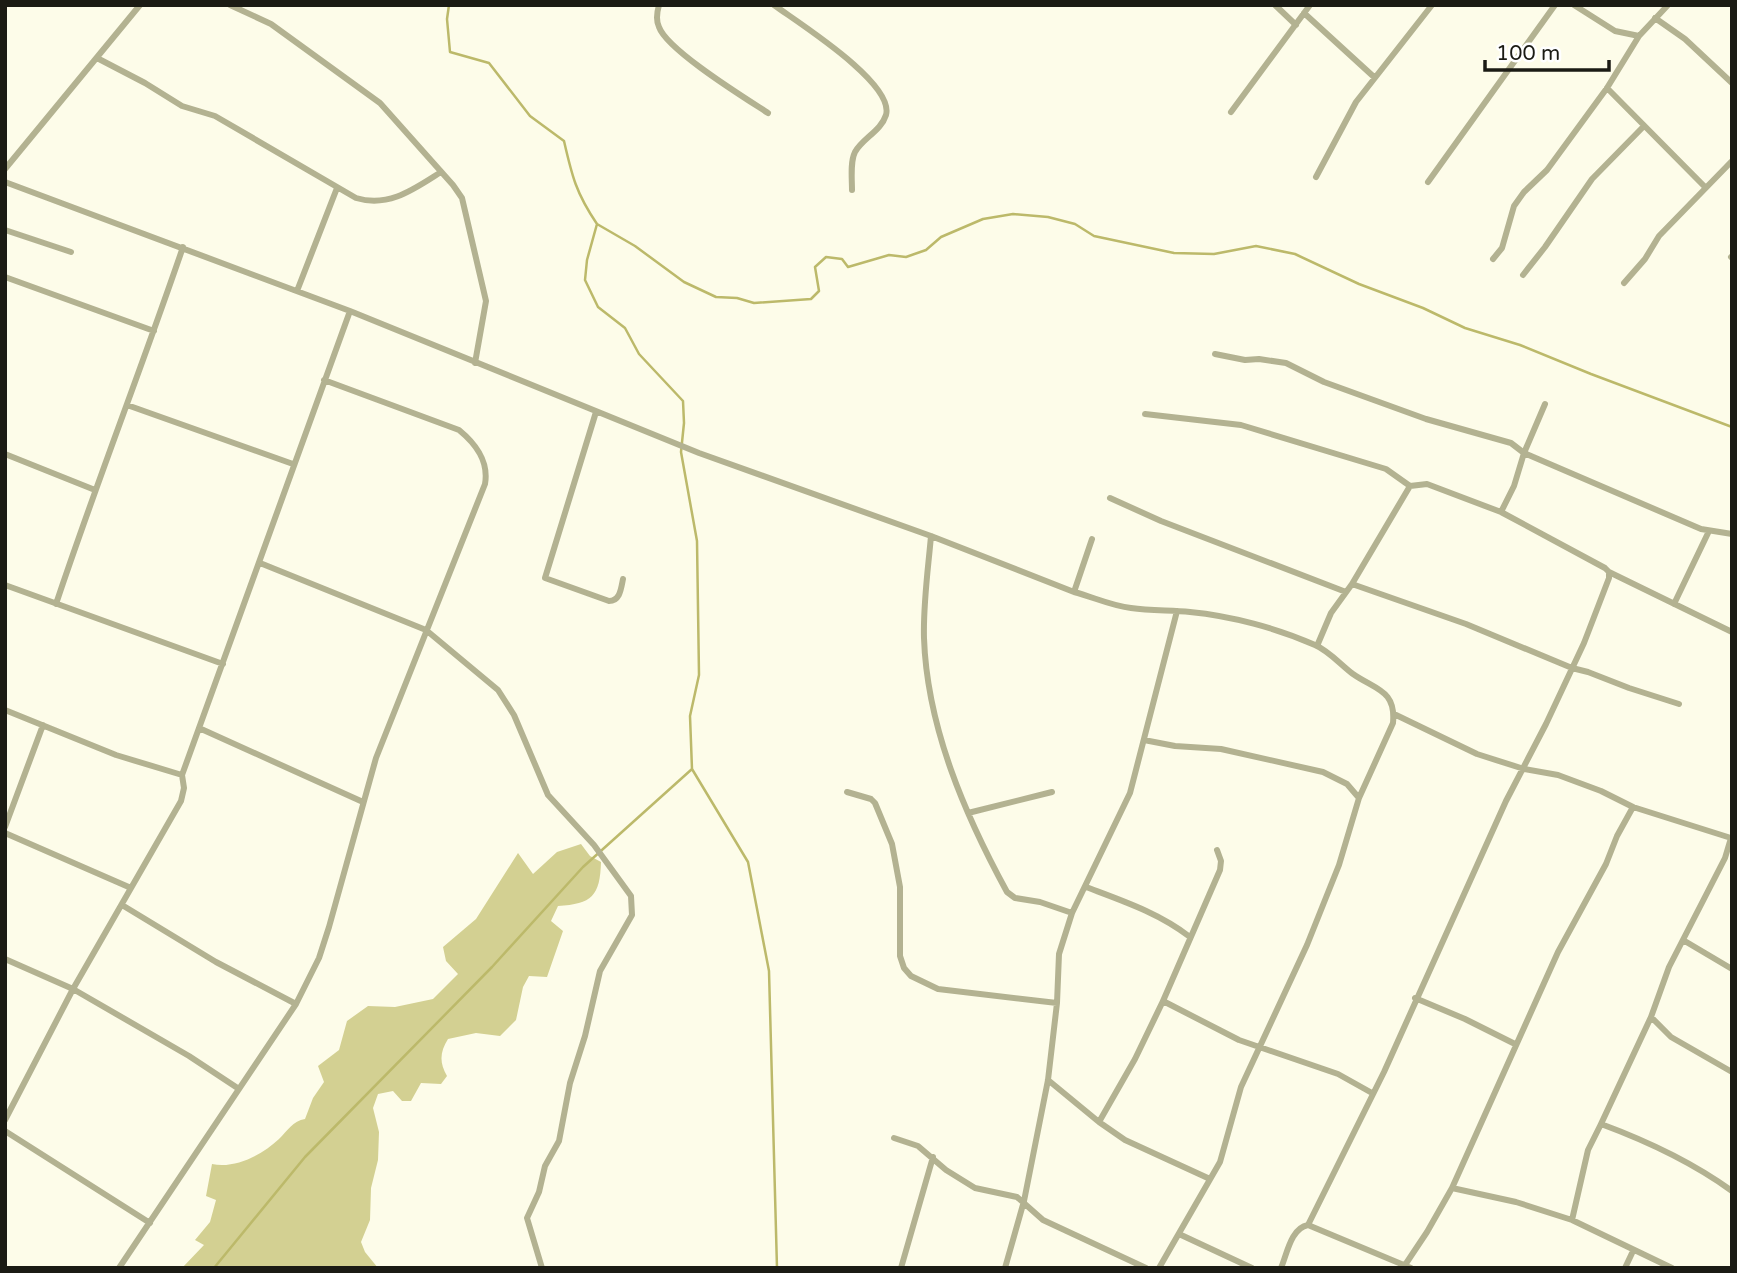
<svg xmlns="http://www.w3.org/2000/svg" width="1737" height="1273" viewBox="0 0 1737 1273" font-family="'Varela Round',sans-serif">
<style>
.green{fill:#d3d092}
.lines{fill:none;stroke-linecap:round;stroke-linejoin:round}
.stream{stroke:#bcb96a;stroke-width:2.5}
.minor{stroke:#b3b291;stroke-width:6}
</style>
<rect width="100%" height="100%" fill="#fdfce9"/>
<path class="green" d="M581,844L590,856L601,862C600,896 592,904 558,906L551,921L563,931L547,977L529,976L523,987L516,1020L500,1036L476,1033L448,1039C440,1052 439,1062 447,1076L441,1084L421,1083L411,1101H402L393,1091L378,1094L373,1108L379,1132L378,1160L371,1188L370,1220L361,1242L365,1252L378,1268H182L204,1245L195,1240L210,1222L216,1200L206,1196L212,1164C235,1169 262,1155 279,1139C287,1131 293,1121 305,1119L313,1098L324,1082L318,1066L339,1050L347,1021L368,1006L395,1007L433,999L458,974L446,961L443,947L476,919L518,853L533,874L557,852Z"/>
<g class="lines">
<path class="stream" d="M449,5L447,19L450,52L489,63L530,116L564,141C572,176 576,193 597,224L587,260L585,280L598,307L625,328L639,354L683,401L684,423L681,452L697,541L699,675L690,716L692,769L748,862L769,971L777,1268
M597,224L635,246L684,282L716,297L737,298L754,303L811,299L819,291L815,267L826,257L842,259L848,267L889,255L906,257L926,250L941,237L983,219L1013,214L1048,217L1075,224L1094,236L1174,253L1214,254L1256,246L1295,254L1359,284L1423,308L1465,328L1520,345L1591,374L1732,427
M214,1268L305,1157L492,967L583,867L692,769"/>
<path class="minor" d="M230,5L271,24L380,103L453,185L462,198L486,301L475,363
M659,5C657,12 656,21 659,27C667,50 745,98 768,113
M774,5C797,22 895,83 886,115C881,131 863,138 855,152C850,162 852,179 852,190
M1275,5L1296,25
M1574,5L1615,31L1639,36
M1304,13L1374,77
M1655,18L1685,39L1732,83
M97,58L145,83L182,106L215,116L356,198C389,208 414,189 441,172
M1607,88L1705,187
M1231,112L1310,5
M5,169L140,5
M1316,177L1356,102L1432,5
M5,182L350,311L699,453L931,536L1074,592
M1428,182L1555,5
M5,230L71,252
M1731,257L1732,258
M1493,259L1502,248L1514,206L1524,192L1547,170L1607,88L1639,36L1668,5
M1523,275L1545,247L1592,179L1644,126
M5,277L154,331
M1624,283L1645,259L1659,236L1732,161
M297,291L337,188
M1215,354L1245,360L1259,359L1286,363L1324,382L1426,419L1511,443L1524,453L1514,486L1501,512L1427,484L1410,486L1352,584L1331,613L1317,646
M1545,404L1524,453L1701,529L1732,534
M127,405L293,464
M596,412L545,578L609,601C620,601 621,589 623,579
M1145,414L1241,425L1386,469L1410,486
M5,454L95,490
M1110,498L1161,521L1346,592
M931,536C928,570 923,604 924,638C927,727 965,815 1007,892L1015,898L1040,902L1072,913L1059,954L1057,1003L1048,1080L1024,1201L1005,1268
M1092,539L1074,592C1093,597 1112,606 1131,608C1151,611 1171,610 1190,612C1231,616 1277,628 1315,645C1329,651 1341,665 1353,674C1376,690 1396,690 1393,723L1359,798L1339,865L1307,945L1241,1087L1220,1162L1159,1268
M260,563L426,630L498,690L514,715L548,795L594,845L631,896L632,915L600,971L585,1036L570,1083L559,1141L545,1166L539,1192L527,1218L542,1268
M1609,572L1732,632
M1352,584L1466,624L1572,668L1588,672L1629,688L1679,704
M5,585L223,664
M56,604C96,484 142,367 183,247
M1674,604L1709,531
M5,710L116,755L182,775
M1394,714L1477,754L1524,769L1558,775L1601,791L1633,807L1731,838L1725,858L1669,967L1651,1017L1601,1124
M199,728L363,802
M1144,740L1175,746L1221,749L1323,772L1347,784L1359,798
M847,792L871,799L875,803L892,844L900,887V956L904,968L911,976L938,989L1057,1003
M968,813L1052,792
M5,827L43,725
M5,833L131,888
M1217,850L1221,861L1220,870L1163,1001L1239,1040L1338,1074L1372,1093
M1086,887C1123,901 1159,913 1190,937
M122,905L216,962L296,1004
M1072,913L1130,793L1177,611
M1683,940L1732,969
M5,959L73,989L189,1056L239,1089
M1415,998L1465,1019L1515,1044
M1651,1017L1671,1037L1732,1072
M1048,1080L1099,1122L1125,1140L1210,1179
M5,1120L73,989L181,801L184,788L182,775L350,311
M1099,1122L1135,1059L1163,1001
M5,1131L150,1223
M894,1138L918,1146L946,1170L975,1188L1017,1197L1043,1220L1146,1268
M1452,1188L1516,1202L1572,1220L1672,1268
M1572,1220L1588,1150L1601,1124C1647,1141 1692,1162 1732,1191
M1308,1225L1411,1268
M1179,1234L1252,1268
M1405,1265L1427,1232L1452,1188L1558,952L1606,864L1617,836L1633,807
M119,1268L296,1004L319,958L329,927L376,758L485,484C489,461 476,444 459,430L324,380
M901,1268L933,1157
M1281,1268C1287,1254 1291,1228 1308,1225L1384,1072L1506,801L1546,724L1584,643L1609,578V572L1605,568L1501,512
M1625,1268L1633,1251"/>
</g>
<rect width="1737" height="1273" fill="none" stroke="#1b1b14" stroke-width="14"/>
<path d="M1485 60v10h124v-10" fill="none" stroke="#1b1b14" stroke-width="3.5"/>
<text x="1496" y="60" font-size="21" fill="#1b1b14" stroke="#ffffff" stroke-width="5" paint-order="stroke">100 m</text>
</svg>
